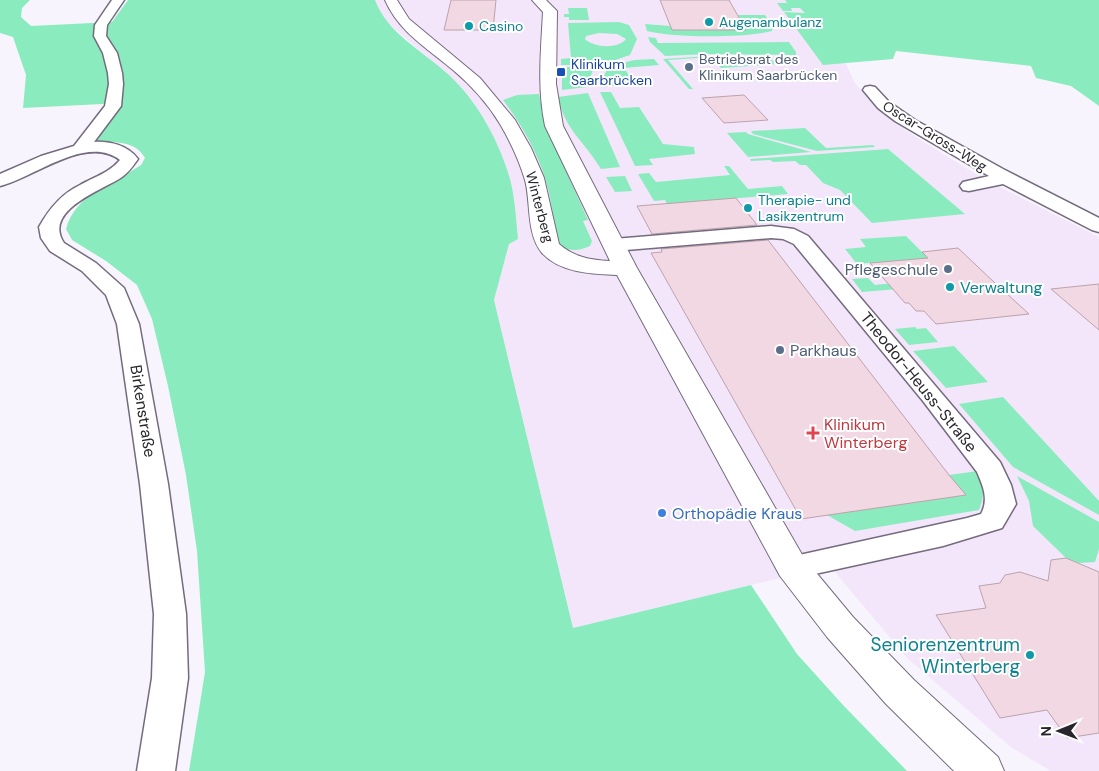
<svg xmlns="http://www.w3.org/2000/svg" width="1099" height="771" viewBox="0 0 1099 771" font-family="'DM Sans',sans-serif">
<style>
.medical{fill:#f3e6fb}
.green{fill:#8aecbe;fill-rule:evenodd}
.building{fill:#f2d8e2;stroke:#bba2ac}
.lines{fill:none;stroke-linecap:round;stroke-linejoin:round}
.street-casing{stroke:#756b7e;stroke-width:3}
.secondary-casing{stroke:#756b7e;stroke-width:2}
.street{fill:#fff;fill-rule:evenodd}
.secondary{fill:#fff;fill-rule:evenodd}
.culture-dot{fill:#0f9aa8;stroke:#fff;stroke-width:2}
.service-dot{fill:#5c6f8a;stroke:#fff;stroke-width:2}
.transit-dot{fill:#1a4fb4;stroke:#fff;stroke-width:2}
.health-dot{fill:#e0444e;stroke:#fff;stroke-width:2}
.shop-dot{fill:#3f7fe0;stroke:#fff;stroke-width:2}
.labels{text-anchor:middle;dominant-baseline:central;stroke-width:4;stroke-linejoin:round;paint-order:stroke}
.far-culture-label{font-size:14px;fill:#0d838f;stroke:#fff;text-anchor:start}
.far-service-label{font-size:14px;fill:#4e5e75;stroke:#fff;text-anchor:start}
.far-transit-label{font-size:14px;fill:#164399;stroke:#fff;text-anchor:start}
.far-street-label{font-size:14px;fill:#29252d;stroke:#fff}
.service-label{font-size:16px;fill:#4e5e75;stroke:#fff;text-anchor:end}
.culture-label{font-size:16px;fill:#0d838f;stroke:#fff;text-anchor:start}
.street-label{font-size:16px;fill:#29252d;stroke:#fff}
.health-label{font-size:16px;fill:#be3a42;stroke:#fff;text-anchor:start}
.shop-label{font-size:16px;fill:#366cbe;stroke:#fff;text-anchor:start}
.near-culture-label{font-size:19px;fill:#0d838f;stroke:#fff;text-anchor:end}
</style>
<rect width="100%" height="100%" fill="#f8f4fd"/>
<path class="medical" d="M375,0H816L855,83L871,102L886,116L914,136L966,168L1008,191L1099,237V771H1051L1012,748L907,658L830,566L573,628L494,300L509,244L510,179L486,122L450,77L388,23L379,11Z"/>
<path class="green" d="M0,0H30L22,8L21,17L31,26L112,22L128,0H375C387,33 424,52 449,75C478,102 499,141 510,179C515,198 516,219 518,239L509,244L494,300L573,628L751,585L797,654L843,705L907,771H189L205,672L197,551L186,475L168,386L152,319L137,285L106,261L72,240L66,229C75,194 114,183 141,165L145,158C135,140 114,142 96,142L122,103L23,108L26,75L13,37L0,33Z
M785,0H1099V106L1071,86L1036,78L1031,66L896,51L893,59L823,65L784,12L805,13L800,8H791L792,11H783L777,3H787Z
M568,8H587L589,20H569V17H564V14H569Z
M738,15H765L773,27L772,31C745,38 674,38 647,31L645,24L670,26L672,30H746Z
M619,22L629,25L637,39L630,55L601,65H561V59L571,58L568,23ZM599,33L617,34L626,39C618,49 594,48 585,39L586,36Z
M648,37L656,38L658,43L789,42L796,52V55L708,54L665,56L650,42Z
M710,56L769,57L777,64L721,68L711,57L668,60L693,89H689L663,59Z
M654,59L659,65L624,68L635,84L599,87L608,67L634,60Z
M567,67H594L587,87L562,90V72H567Z
M600,92H611L620,108L639,107L663,144L694,147L695,154L649,159L653,165L635,166Z
M588,93L620,167L601,169C584,141 565,130 558,97Z
M539,94L546,127L588,220L583,221L592,241L590,246C582,250 569,253 561,245C557,242 551,202 549,193C541,158 524,128 503,100L517,95Z
M805,128L826,148L873,145L875,147L817,151L753,134L751,131Z
M746,132L748,134L811,152L748,157L727,133Z
M888,149L965,214L872,223L840,190L823,183L806,165H800L795,161L773,162L770,160L751,161L750,159Z
M724,166H729L748,189L782,186L788,194L667,204L665,200L654,201L638,174L649,173L656,182L730,175Z
M625,176L632,191L615,192L606,177Z
M906,236L928,258L857,264L845,249L866,247L860,239Z
M868,278L875,285L893,283L898,289L862,292L852,279Z
M915,327L917,329L926,328L938,342L909,345L895,329Z
M954,346L988,382L946,388L913,351Z
M1003,397L1099,501V515L1013,467L959,404Z
M978,471C984,485 985,495 979,510L855,531L827,515L965,495L949,475Z
M1017,476L1099,522V549L1095,562L1079,563L1066,558L1033,526L1029,501Z"/>
<path class="building" d="M451,0H496L493,30H444Z
M660,0H729L746,30H672Z
M744,95L768,120L724,123L702,98Z
M736,198L757,225L652,234L637,206Z
M768,240L949,475L966,495L801,519L651,253L662,252L661,249Z
M958,248L995,283L1029,314L936,324L924,311H916L909,303H905L870,263L928,258L922,252Z
M1099,284V330L1051,289Z
M1066,558L1099,572V733L1067,738L1047,710L1000,718L936,615L986,608L979,586L1000,583L1005,575L1020,572L1048,581L1051,560Z"/>
<g class="lines">
<g class="street-casing">
<path id="street" d="M112,0H124L107,25L106,36L117,53L122,73L123,84L121,106L94,142C109,141 128,145 138,159C133,166 129,172 122,177C103,190 42,210 64,243L96,263L124,288L139,324L168,484L186,614L188,678L175,771H137L152,678L154,614L140,484L117,324L106,295L82,271L50,251L41,238L39,227C49,209 61,194 80,185C94,177 109,173 120,160C86,134 34,178 0,186V174L41,156L74,146L105,106L109,84L108,73L103,53L94,36L95,25Z
M870,86L875,87L889,102L915,120L1003,169L1099,218V232L1092,230L1003,184L969,191L963,190L960,186L963,182L989,176L895,121L878,108L863,90L865,87Z
M771,226L794,229L808,236L1000,462L1011,485L1016,504L1002,528L943,546L792,579L781,575L776,567L781,559L967,518L981,514C989,499 983,486 977,472L923,401L794,244L783,239L771,238L614,251L607,249L604,245L607,241L614,239Z"/>
</g>
<g class="secondary-casing">
<path id="secondary" d="M385,0H397L409,19L480,78L515,120L531,148L544,178L559,244C574,257 590,260 610,261L545,126C537,88 541,50 543,12L532,0H546L557,11L556,84L563,126L637,268L804,558L853,617L914,680L998,757L1004,771H954L886,704L827,637L780,576L617,275C593,274 560,273 542,253C526,234 531,202 525,180C519,160 510,141 500,124C488,104 471,85 453,70C427,48 399,32 385,0Z"/>
</g>
<use href="#street" class="street"/>
<use href="#secondary" class="secondary"/>
</g>
<g class="culture-dot">
<circle cx="709" cy="22" r="5"/>
<circle cx="469" cy="26" r="5"/>
<circle cx="748" cy="208" r="5"/>
<circle cx="950" cy="287" r="5"/>
<circle cx="1030" cy="655" r="5"/>
</g>
<g class="service-dot">
<circle cx="689" cy="67" r="5"/>
<circle cx="948" cy="269" r="5"/>
<circle cx="780" cy="350" r="5"/>
</g>
<rect class="transit-dot" x="556" y="67" width="10" height="10" rx="2.5"/>
<path class="health-dot" d="M810.5 425.5h5v5h5v5h-5v5h-5v-5h-5v-5h5z"/>
<circle class="shop-dot" cx="662" cy="513" r="5"/>
<g class="labels">
<g class="far-culture-label">
<text x="719" y="22">Augenambulanz</text>
<text x="479" y="26">Casino</text>
<text x="758" y="200">Therapie- und<tspan x="758" dy="16">Lasikzentrum</tspan></text>
</g>
<g class="far-service-label">
<text x="699" y="59">Betriebsrat des<tspan x="699" dy="16">Klinikum Saarbrücken</tspan></text>
</g>
<g class="far-transit-label">
<text x="571" y="64">Klinikum<tspan x="571" dy="16">Saarbrücken</tspan></text>
</g>
<g class="far-street-label">
<text transform="translate(935 136) rotate(32)">Oscar-Gross-Weg</text>
<text transform="translate(540 207) rotate(75)">Winterberg</text>
</g>
<g class="service-label">
<text x="938" y="269">Pflegeschule</text>
<text x="790" y="350" text-anchor="start">Parkhaus</text>
</g>
<g class="culture-label">
<text x="960" y="287">Verwaltung</text>
</g>
<g class="street-label">
<text transform="translate(919 382) rotate(51)">Theodor-Heuss-Straße</text>
<text transform="translate(143 411) rotate(81)">Birkenstraße</text>
</g>
<g class="health-label">
<text x="824" y="424">Klinikum<tspan x="824" dy="18">Winterberg</tspan></text>
</g>
<g class="shop-label">
<text x="672" y="513">Orthopädie Kraus</text>
</g>
<g class="near-culture-label">
<text x="1020" y="644">Seniorenzentrum<tspan x="1020" dy="22">Winterberg</tspan></text>
</g>
</g>
<g transform="translate(1059 731) rotate(269)" stroke="#ffffff" stroke-width="4" paint-order="stroke">
<path d="M0-4L9 19L0 12L-9 19Z" fill="#29252d"/>
<text y="-8" font-size="14" font-weight="bold" text-anchor="middle" fill="#29252d">N</text>
</g>
</svg>
